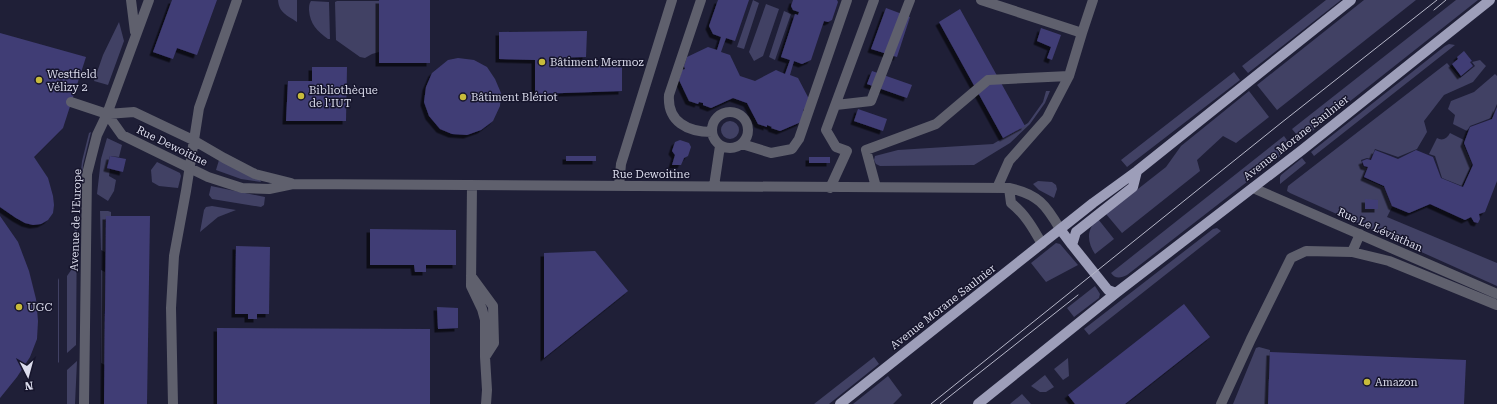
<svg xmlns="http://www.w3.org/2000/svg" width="1497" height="404" viewBox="0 0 1497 404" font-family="'Roboto Serif',serif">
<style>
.green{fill:#414164}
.building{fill:#403d75;filter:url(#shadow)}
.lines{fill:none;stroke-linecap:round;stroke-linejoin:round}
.minor{stroke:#5f606d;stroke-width:10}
.major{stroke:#9d9eb9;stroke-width:10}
.tram{stroke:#b6b7c9;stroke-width:1}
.poi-dot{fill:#c8bb3b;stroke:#16152c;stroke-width:1.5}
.labels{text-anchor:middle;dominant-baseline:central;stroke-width:3;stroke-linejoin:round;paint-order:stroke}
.poi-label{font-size:11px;fill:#dbdcec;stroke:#16152c;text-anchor:start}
.street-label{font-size:11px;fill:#dbdcec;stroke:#16152c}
</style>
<defs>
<filter id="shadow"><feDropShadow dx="-3.5" dy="3.5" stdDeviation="0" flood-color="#0009"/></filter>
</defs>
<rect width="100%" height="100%" fill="#1f1f37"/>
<path class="green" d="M278,0H297V22C287,15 279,13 278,0Z
M753,0L759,3L744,49L737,47Z
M1326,0H1341L1248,73L1242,66Z
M1364,0H1416L1277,110L1257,85Z
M1456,0H1478L1301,140L1292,129Z
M311,1L329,2L330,39H328C317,31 310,24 309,10C309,6 309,4 311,1Z
M337,1H379V52L372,54L365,58L360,57L336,40L335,2Z
M766,4L779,9L763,56L754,61L749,52Z
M784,11L791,14L775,60L769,57Z
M119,22L124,41L108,85L94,81L103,55Z
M1449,44L1455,45L1314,156L1311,152L1445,46Z
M1480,60L1486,66L1473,82L1444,95L1424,121L1427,132L1417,149L1398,157L1375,149L1371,159L1367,158L1361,160L1363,166L1367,168L1363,178L1384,187L1392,207L1387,217L1497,263V286L1290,193L1287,191L1288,186L1447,63L1460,78L1475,66L1472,62Z
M1234,72L1240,80L1127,167L1121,160Z
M1495,74L1497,76V104L1491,118L1470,126L1467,131L1453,124L1455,115L1448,109L1451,101L1474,92Z
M1046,91H1050L1045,103L1030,124L1010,143L974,165L880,166L876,164L874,160L875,156L898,150L993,144L1028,123L1043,102Z
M1249,91L1269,117L1236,143L1223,136L1197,160L1200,171L1122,233L1106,214L1166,167L1181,146Z
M721 130a9 9 0 1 1 18 0a9 9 0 1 1-18 0Z
M91,132L83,165L81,192L79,191L82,161L89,133Z
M1450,133L1464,140L1463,143L1472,164L1462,186L1442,178L1435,156L1429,154L1437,138C1442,141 1447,139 1450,133Z
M1284,136L1292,147L1127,275C1121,278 1115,279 1111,273Z
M107,138L122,145L119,157L110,156L107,168L110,169L109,176L116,180L114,191L108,201L97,194L101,159Z
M1302,158L1306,163L1280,184V177L1281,175Z
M219,160L260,180L261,182L241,179L216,170Z
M157,162L180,173L181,176L178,188L159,186L152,182L151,170Z
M1038,181L1052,182L1056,185L1057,189L1054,198L1039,190L1033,184Z
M211,186L265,197L264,205L261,207L212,199L209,195Z
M212,206L236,210L218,217L200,232L204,210L206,207Z
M100,211H108L111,212V216L106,217L105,252L101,250Z
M77,215L76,345L67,353V276L74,266L75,217Z
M1098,219L1114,239L1095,254C1087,242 1086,229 1098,219Z
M1217,228L1221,231L1089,335L1084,329L1213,229Z
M1056,243L1060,244L1078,265L1046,282L1031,263Z
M101,270L105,272V365L101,363Z
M59,278V362L58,363V280Z
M1095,286L1100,294L1099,298L1074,317L1067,308Z
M1259,347L1270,350L1268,404H1233L1256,348Z
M874,357L879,364L829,404H814Z
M1068,358L1069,376L1063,380L1054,369Z
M77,361L75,404H67V370Z
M1045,375L1054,387L1046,392H1040L1031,386Z
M888,376L902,395L893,404H853Z
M1022,394L1031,404H1010L1011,403Z"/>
<path class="building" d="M172,0H217L197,55L177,48L173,59L153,52Z
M379,0H430V63H379Z
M718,0H749L735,41L726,38L721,52L730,55L740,76L755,81L776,70L785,74L790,60L781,57L795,14L798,15L799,12L793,10L791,6L793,0H837L838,2L832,20L828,22L824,21L811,60L802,64L794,61L790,75L798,78L809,99L806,108L803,110L804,112L801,122L780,131L771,128L772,127L767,125V127L758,124L747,103L733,98L711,108L703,105V103L699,102L698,104L689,101L679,80L682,70L685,69L684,66L687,57L708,47L717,50L721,37L713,34L709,26Z
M886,8L910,17L897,57L871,49Z
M960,9L1025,126L1003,138L939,22Z
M1041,28L1061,35L1052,60L1047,58L1051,47L1037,41Z
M587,31L586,57L549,58V65H622V91L535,94V60L499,59V32Z
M0,33L86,57L63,128L34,157L48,178L53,196L54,205L53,213L48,220L41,224L33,225L25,223L16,218L0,207Z
M1464,51L1472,61L1470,62L1473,66L1461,76L1452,64L1458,59L1457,57Z
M458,58L474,60L487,67L495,79L501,93L500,106L493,121L481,130L467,135L452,134L440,129L429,116L424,102L426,87L432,73L448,60Z
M312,67H347L346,121H286L288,81H312Z
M872,71L912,85L907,98L867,84Z
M1497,107V181L1485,212L1479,214L1480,219L1478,223L1474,222L1471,217L1465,220L1430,204L1409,213L1392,206L1384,186L1364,177L1368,167L1364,166L1362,161L1367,159L1371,160L1375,150L1398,159L1416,150L1433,157L1441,178L1463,187L1473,165L1464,143L1470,127L1492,119Z
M858,109L887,119L883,131L854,121Z
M680,140L689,143L691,147L688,156L684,158L681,165H672L675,155L672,151L675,142Z
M110,156L126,159L123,172L107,168Z
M566,156H596V161H566Z
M809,157H830V163H809Z
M1365,199L1378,200V209H1365Z
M0,216L18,242L29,271L36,299L38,321L37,339L30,357L17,377L0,398Z
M106,216H150L147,404H104Z
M370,229L456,230V265H426V272H415L414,265H370Z
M236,246L270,247L269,314H257V319H248V314H235Z
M595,251L628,291L544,358V253Z
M1184,304L1210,337L1125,404H1075L1068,395Z
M437,307L458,308V328L438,329Z
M217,328L430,329V404H217Z
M1270,352L1466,360L1464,404H1268Z"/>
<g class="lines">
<path class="minor" d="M131,0L135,32
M701,0L669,95C667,122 688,132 712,132
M981,0L1082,33L1069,76L1047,118L1009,161L997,188
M1082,33L1093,0
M71,102L107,114L134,112L193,140L224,158L255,174L291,183
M836,105L871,101L910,0
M712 130a18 18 0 1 1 36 0a18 18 0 1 1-36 0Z
M107,114L122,135L208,177L242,188L269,189L293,184L1009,188C1038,194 1046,205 1060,229
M742,144L771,153L792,149L799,139L847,0
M472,185L471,286L482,309L485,320V357L487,390L486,404
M619,186L621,164L672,0
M714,186L720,146
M876,187L866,150L936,124L988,80L1069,76
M830,188L847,151L836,147L826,130L874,0
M1009,188L1011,203C1025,214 1033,228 1042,244
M1253,188L1497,294
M1352,252L1360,234
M471,276L493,306L494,343L485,357
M84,404L87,174L97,135L107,114L149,0
M173,404L171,308L174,256L186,191L199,108L237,0
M1221,404L1251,339L1291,258L1306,251L1352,252L1389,261L1497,305"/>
<path class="major" d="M1060,229L1072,245L1108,290L1116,293
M1072,245L1076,232L1133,187L1137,171
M840,404L1093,203L1137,171L1351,0
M978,404L1116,293L1302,150L1490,0"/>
<path class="tram" d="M1434,10L1446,0
M931,404L1281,123L1437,0
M940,404L1078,295"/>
</g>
<g class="poi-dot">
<circle cx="542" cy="62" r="4"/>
<circle cx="39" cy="80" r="4"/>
<circle cx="301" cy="96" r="4"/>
<circle cx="463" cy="97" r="4"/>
<circle cx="19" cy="307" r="4"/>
<circle cx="1367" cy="382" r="4"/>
</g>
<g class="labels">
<g class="poi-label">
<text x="550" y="62">Bâtiment Mermoz</text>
<text x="47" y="74">Westfield<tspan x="47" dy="13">Vélizy 2</tspan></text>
<text x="309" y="90">Bibliothèque<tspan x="309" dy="13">de l'IUT</tspan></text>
<text x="471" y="97">Bâtiment Blériot</text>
<text x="27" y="307">UGC</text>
<text x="1375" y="382">Amazon</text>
</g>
<g class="street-label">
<text transform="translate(1296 138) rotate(-38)">Avenue Morane Saulnier</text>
<text transform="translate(172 146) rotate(26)">Rue Dewoitine</text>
<text x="651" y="174">Rue Dewoitine</text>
<text transform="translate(76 220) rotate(-88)">Avenue de l'Europe</text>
<text transform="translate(1380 230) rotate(24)">Rue Le Léviathan</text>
<text transform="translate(943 307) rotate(-38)">Avenue Morane Saulnier</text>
</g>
</g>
<g transform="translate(28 376) rotate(174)" stroke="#16152c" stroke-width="3" paint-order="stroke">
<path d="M0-3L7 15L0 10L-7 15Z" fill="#dbdcec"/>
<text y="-6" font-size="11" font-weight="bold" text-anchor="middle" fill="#dbdcec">N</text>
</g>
</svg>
